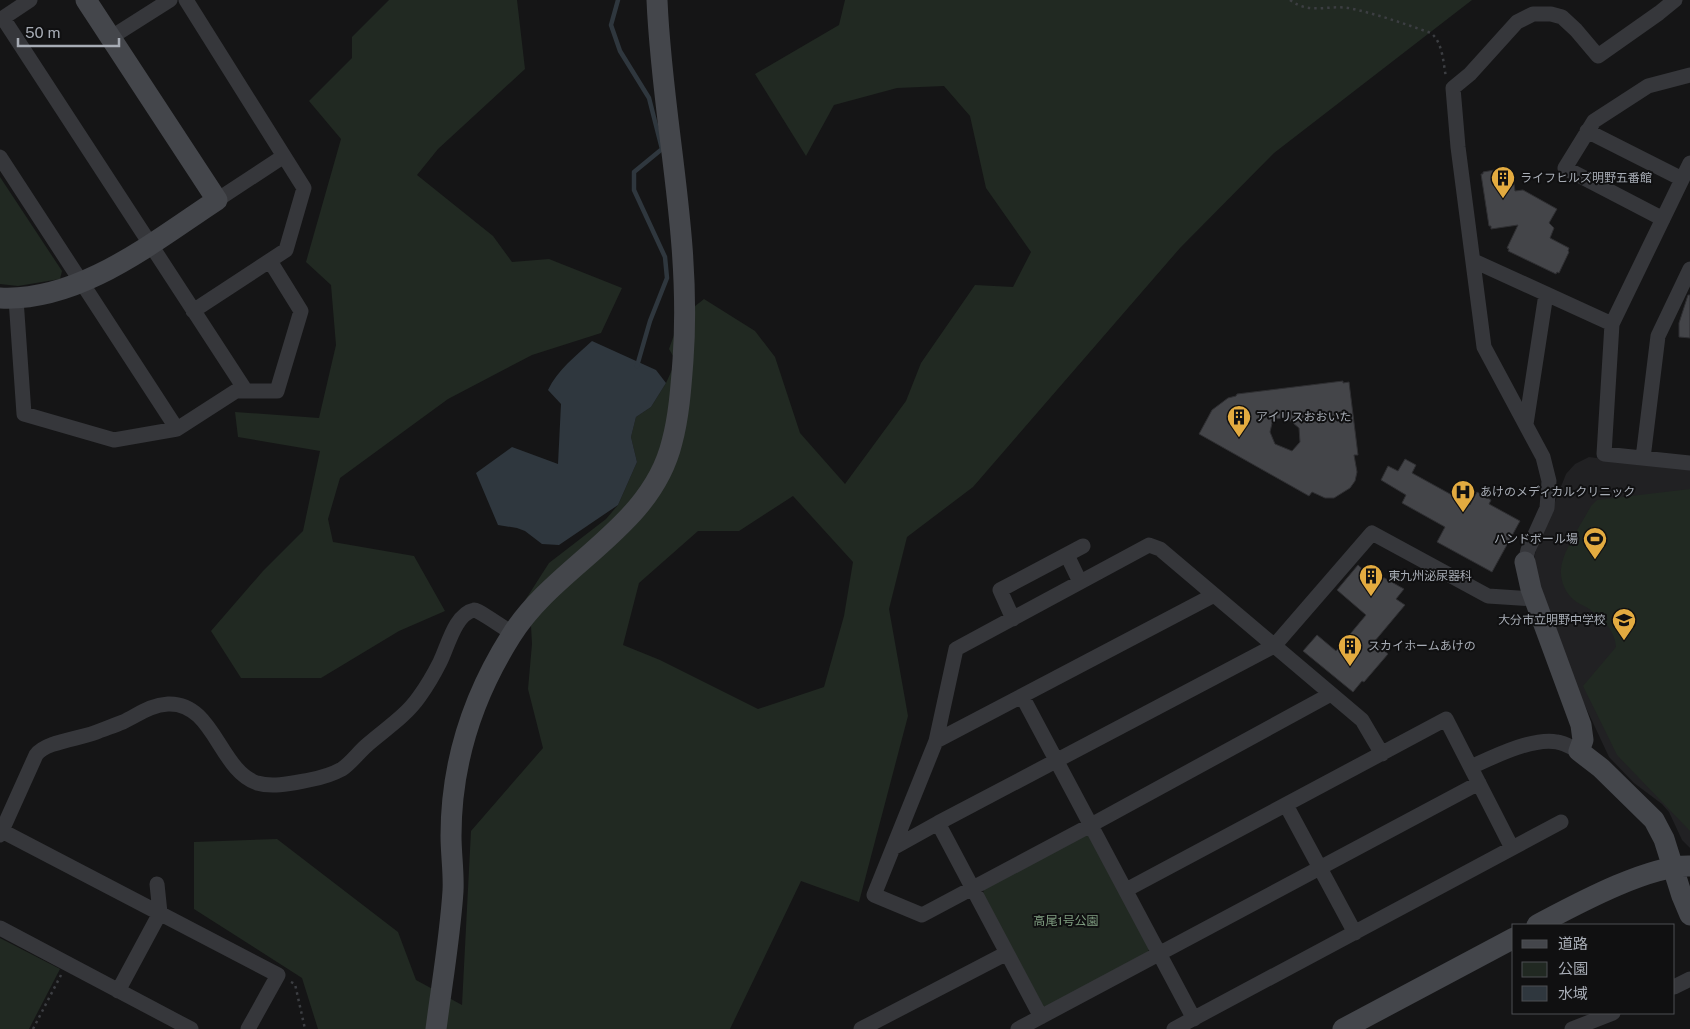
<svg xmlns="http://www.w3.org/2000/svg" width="1690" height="1029" viewBox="0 0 1690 1029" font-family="'Public Sans','Noto Sans JP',sans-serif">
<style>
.built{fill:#212123}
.green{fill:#212922;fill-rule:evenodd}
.water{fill:#2f373e}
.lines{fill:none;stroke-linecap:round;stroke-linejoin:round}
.stream{stroke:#2f373e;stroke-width:4.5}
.building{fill:#444549;stroke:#2f2f32;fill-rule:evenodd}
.path{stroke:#3c3e42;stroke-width:2.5;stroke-dasharray:2.5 4;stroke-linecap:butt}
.street{stroke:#36373b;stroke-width:15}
.secondary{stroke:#44464b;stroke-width:21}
.labels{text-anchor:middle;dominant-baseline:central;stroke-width:4;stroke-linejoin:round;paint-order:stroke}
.poi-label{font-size:12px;fill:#a7acb5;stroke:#101011;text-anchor:start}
.park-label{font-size:12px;fill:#809f82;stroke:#101011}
</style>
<rect width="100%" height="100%" fill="#151516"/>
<path class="built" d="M1589,457L1690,470V848L1682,840L1669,812L1662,804L1634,783L1609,757L1572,678L1533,563L1536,550L1566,474L1575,464Z"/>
<path class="green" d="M389,0H517L525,69L438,149L417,175L493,236L512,262L549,259L622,288L601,333L532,355L448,399L340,478L328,519L333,542L414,556L445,611L399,631L321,678H241L211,631L263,571L303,531L320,451L238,437L235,412L319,418L336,345L331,285L306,262L341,139L309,101L352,58V37Z
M845,0H1472L1274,153L1180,248L973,487L907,537L889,609L908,716L859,902L801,881L730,1029H318L302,978L194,909V842L277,839L398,932L416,980L462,1005L471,831L543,748L528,689L532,644L531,626L524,602L549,563L606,519L618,505L637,462L631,437L636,417L651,407L666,383L676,361L669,349L680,318L704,299L755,331L775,357L800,433L845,484L906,401L921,363L975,285L1013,287L1031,252L986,188L970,116L944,86L897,88L834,105L806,156L755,74L839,25ZM793,496L853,562L844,616L824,687L758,709L660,660L623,645L639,583L698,531H739Z
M0,177L62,271L60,279L18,286L0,284Z
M1690,489V831L1617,755L1583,686L1616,647C1615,629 1599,614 1584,606C1581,604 1577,603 1574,600C1565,593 1560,580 1561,569C1563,550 1582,523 1591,506L1597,500Z
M1085,834L1091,837L1150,947L1148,952L1046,1007L1042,1006L983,895L984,888Z
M0,938L60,969L29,1029H0Z"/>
<path class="water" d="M592,341L656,370L666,383L651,407L636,417L631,437L637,462L618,505L559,545L542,544L525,531L517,528L498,525L476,473L512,447L558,464L561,404L548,390C557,370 577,355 592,341Z"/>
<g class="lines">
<path class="stream" d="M618,0L611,25L620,51L649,98L662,149L634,172V190L665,257L667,278L650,321L637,366"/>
</g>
<path class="building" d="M1506,168L1507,170H1512L1515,191L1523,190L1557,209L1549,223L1554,228L1550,238L1569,248L1568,251L1569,252L1559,273L1557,272L1556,274L1508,251L1509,249L1507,248L1518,225L1491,229V226H1489L1481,174H1483V172Z
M1688,295H1690V338L1679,337V323Z
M1343,381V383L1349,382L1358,455H1354L1357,472L1355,481L1350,488L1334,498H1325L1312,492L1309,496L1199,434L1212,410L1228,398L1236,396L1237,394ZM1287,418L1299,428L1300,442L1292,451L1275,444L1270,432L1273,419Z
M1405,459L1416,465L1412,473L1470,505L1477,492L1491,500L1489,504L1520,521L1492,572L1437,542L1445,527L1402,503L1406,495L1381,480L1388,466L1398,471Z
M1358,565L1369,575L1372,571L1404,589L1396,599L1405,605L1374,642L1388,654L1364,682L1362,681L1353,692L1303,651L1317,635L1336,651L1366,615L1337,590Z"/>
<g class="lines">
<path class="path" d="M1290,0C1311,16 1331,3 1353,9C1380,15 1405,24 1431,33C1443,43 1443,62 1446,77
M291,982L295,984L305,1029
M33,1029L61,975"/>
<path class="street" d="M186,0L304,188L286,250L193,311
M3,18L246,391
M0,20L30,0
M110,38L170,0
M1587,131L1682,179
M0,157L177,429
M1690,163L1612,324L1604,454L1690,463
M217,200L284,156
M1663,219L1565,168L1594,121L1648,86L1690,75
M1474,261L1612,324
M16,299L24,414L114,440L177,429L236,391H277L301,311L270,261
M1526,424L1546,294
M1643,458L1658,336L1690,269
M1067,555L1080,582
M1525,562L1528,550L1547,508L1549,481L1543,457L1484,347L1458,147L1453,88L1470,74L1517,22L1533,14H1551L1562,17L1576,30L1598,56L1659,13L1675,0
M1013,619L1000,590L1083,546
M1331,694L1091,825L922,915L874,895L936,741L956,649L1149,545L1160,549L1362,720L1382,754
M1022,696L1194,1019
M936,741L1214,595
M1471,767C1493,757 1533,737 1557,742C1565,743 1572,748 1579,751
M1286,805L1355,933
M938,823L1041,1017
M2,831L278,975L248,1029
M0,835L36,755C45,742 78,739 94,733C104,729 113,726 123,722C138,715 150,705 168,704C214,702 219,770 257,783C273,788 293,783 309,780C320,778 333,774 342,769C351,763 358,753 366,746C384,730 405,717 419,697C427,686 434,674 440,662C448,646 455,614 474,610C477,609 507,630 512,633
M893,848L938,823L1274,646L1372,533L1488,596L1535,599
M1126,890L1446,719L1512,848
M0,928L191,1029
M1674,987L1690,979
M118,991L160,913L157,884
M861,1029L1007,953
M1018,1029L1479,783
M1174,1029L1561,822
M1572,1029L1613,1013"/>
<path class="secondary" d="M0,298C80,302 153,242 217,200L86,0
M1525,562L1531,589L1581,725L1583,740L1579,751L1601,768L1654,820L1664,839L1682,896L1690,915
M1537,925C1575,905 1648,865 1690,866
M436,1029C442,983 450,937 453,891C454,873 451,854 451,836C451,764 473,696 511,636C556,564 651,529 672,442C679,416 681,387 683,360C692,236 662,122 657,0
M1343,1029L1514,938"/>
</g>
<defs>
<g id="building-pin" transform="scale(1.25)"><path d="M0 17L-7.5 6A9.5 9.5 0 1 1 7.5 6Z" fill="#e3ab40" stroke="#101011"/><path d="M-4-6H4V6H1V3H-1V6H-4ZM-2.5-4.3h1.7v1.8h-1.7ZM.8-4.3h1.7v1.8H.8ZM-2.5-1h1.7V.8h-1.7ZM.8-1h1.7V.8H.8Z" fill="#111"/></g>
<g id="hospital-pin" transform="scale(1.25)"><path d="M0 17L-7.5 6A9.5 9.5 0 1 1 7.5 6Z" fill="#e3ab40" stroke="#101011"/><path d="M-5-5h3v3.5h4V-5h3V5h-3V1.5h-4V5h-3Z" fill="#111"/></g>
<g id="stadium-pin" transform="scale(1.25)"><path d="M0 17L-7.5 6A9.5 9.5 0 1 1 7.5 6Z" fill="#e3ab40" stroke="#101011"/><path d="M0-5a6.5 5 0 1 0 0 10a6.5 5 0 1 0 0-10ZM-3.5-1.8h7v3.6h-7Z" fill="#111"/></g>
<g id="school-pin" transform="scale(1.25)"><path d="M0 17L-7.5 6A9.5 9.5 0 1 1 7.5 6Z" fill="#e3ab40" stroke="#101011"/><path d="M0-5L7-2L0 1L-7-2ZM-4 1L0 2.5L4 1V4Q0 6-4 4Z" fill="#111"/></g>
</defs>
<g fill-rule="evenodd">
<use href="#building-pin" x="1503" y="178"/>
<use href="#building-pin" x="1239" y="417"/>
<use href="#hospital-pin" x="1463" y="492"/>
<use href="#stadium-pin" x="1595" y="539"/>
<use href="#building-pin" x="1371" y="576"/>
<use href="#school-pin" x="1624" y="620"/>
<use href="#building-pin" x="1350" y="646"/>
</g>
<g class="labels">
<g class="poi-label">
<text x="1520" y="178">ライフヒルズ明野五番館</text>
<text x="1256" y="417">アイリスおおいた</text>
<text x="1480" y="492">あけのメディカルクリニック</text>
<text x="1578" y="539" text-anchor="end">ハンドボール場</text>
<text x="1388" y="576">東九州泌尿器科</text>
<text x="1606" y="620" text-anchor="end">大分市立明野中学校</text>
<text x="1368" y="646">スカイホームあけの</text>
</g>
<g class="park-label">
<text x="1066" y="921">高尾1号公園</text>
</g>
</g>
<rect x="1512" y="924" width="162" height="90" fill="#101011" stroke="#4c4e53"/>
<rect x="1522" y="940" width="25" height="8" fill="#44464b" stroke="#4c4e53"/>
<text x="1558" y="949" font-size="15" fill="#a7acb5">道路</text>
<rect x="1522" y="962" width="25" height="15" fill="#212922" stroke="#4c4e53"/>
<text x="1558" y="974" font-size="15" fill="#a7acb5">公園</text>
<rect x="1522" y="986" width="25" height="15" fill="#2f373e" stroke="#4c4e53"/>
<text x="1558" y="999" font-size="15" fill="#a7acb5">水域</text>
<path d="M18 38v8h101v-8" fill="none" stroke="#a7acb5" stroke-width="2.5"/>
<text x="25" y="38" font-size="15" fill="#a7acb5" stroke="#101011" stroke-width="4" paint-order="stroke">50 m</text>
</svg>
